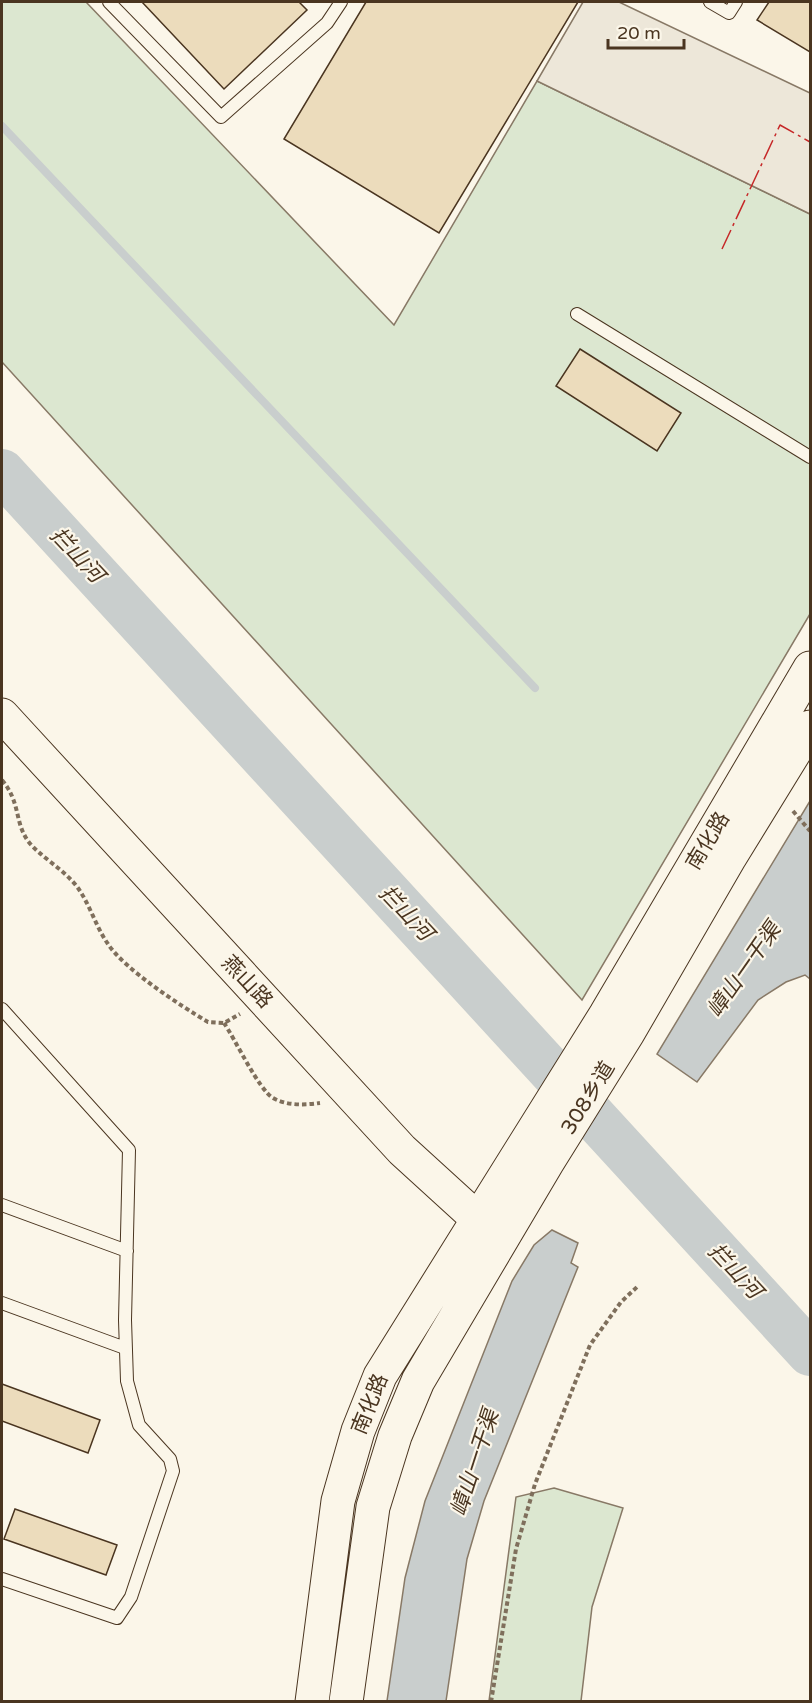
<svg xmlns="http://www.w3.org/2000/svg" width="812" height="1703" viewBox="0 0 812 1703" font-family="'Varela Round','Noto Sans SC',sans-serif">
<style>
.green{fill:#dce7d0;stroke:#887966;stroke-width:1.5}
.parking{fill:#ede7d9;stroke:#887966;stroke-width:1.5}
.water{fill:#c9cecd;stroke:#887966;stroke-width:1.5}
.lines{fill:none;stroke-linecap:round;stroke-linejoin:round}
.stream{stroke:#c9cecd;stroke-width:8}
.river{stroke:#c9cecd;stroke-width:46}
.building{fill:#ecdcbc;stroke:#4a3520;stroke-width:1.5}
.lane-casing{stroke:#4a3520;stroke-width:14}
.secondary-casing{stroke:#4a3520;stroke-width:35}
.path{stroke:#7f6f5c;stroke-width:4;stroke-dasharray:4.5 3;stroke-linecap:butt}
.lane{stroke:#fbf6e9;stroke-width:12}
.secondary{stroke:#fbf6e9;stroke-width:33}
.power{stroke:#c62828;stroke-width:1.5;stroke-dasharray:21 4.5 3 4.5;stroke-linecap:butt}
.labels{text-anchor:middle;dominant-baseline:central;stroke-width:4.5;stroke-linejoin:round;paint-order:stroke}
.street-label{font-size:21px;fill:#4a3520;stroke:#fbf6e9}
.water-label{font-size:22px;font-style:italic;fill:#4a3520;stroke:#fbf6e9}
</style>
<rect width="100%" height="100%" fill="#fbf6e9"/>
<path class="green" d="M2,2H86L394,325L537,81L810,214V614L582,1000L2,362Z
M554,1488L623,1508L592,1607L581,1701H489L516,1497Z"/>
<path class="parking" d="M583,2H619L810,93V214L537,81Z"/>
<path class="water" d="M810,801V979L805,975L786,982L758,1000L697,1082L657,1054Z
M552,1230L578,1243L571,1263L578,1267L484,1501L467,1559L446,1701H387L405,1578L425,1501L512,1281L534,1245Z"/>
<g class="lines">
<path class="stream" d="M2,126L535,688"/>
<path class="river" d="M2,472L810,1353"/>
</g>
<path class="building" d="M142,2H299L307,10L224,89Z
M366,2H578L439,233L284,139Z
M769,2H810V52L757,20Z
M580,349L681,413L657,451L556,386Z
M2,1384L100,1420L88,1453L2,1421Z
M15,1509L117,1545L106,1575L4,1539Z"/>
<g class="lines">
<g class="lane-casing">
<path id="lane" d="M109,2L221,117L327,23L341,2
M710,2L729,13L736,2
M577,314L810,457
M2,1009L129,1150L125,1320L127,1381L139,1425L170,1459L173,1471L131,1597L117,1618L2,1579
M2,1205L127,1251
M2,1303L125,1348"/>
</g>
<g class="secondary-casing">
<path id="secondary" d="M2,715L402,1150L493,1233
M312,1702L338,1501L358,1431L380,1376L606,1014L810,668
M346,1702L373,1507L395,1436L418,1381L547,1163L628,1033L730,857L810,727"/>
</g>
<path class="path" d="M2,780C21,803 14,821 28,841C39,856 64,869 78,888C90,905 96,927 108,944C124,969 181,1006 208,1022L224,1023L240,1014
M793,811L810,831
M224,1023C235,1039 259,1090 273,1098C287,1106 305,1105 320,1103
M491,1702L516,1549L535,1484L590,1345L621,1302L637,1287"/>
<use href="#lane" class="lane"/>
<use href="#secondary" class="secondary"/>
<path class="power" d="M722,249L780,125L810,142"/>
</g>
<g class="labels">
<g class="street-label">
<text transform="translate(708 841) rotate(-59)">南化路</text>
<text transform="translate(247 982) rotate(47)">燕山路</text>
<text transform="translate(588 1098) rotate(-58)">308乡道</text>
<text transform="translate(370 1404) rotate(-68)">南化路</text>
</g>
<g class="water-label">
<text transform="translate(77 555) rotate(47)">拦山河</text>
<text transform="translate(406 913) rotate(47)">拦山河</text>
<text transform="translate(744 970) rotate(-55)">嶂山一干渠</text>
<text transform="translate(735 1271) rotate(47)">拦山河</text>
<text transform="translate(475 1463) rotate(-72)">嶂山一干渠</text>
</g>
</g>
<rect width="812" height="1703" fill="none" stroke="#4a3520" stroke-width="6"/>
<path d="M608 39v9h76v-9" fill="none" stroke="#4a3520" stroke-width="3"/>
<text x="617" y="39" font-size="18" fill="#4a3520" stroke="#fbf6e9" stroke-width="4.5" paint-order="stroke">20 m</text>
</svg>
